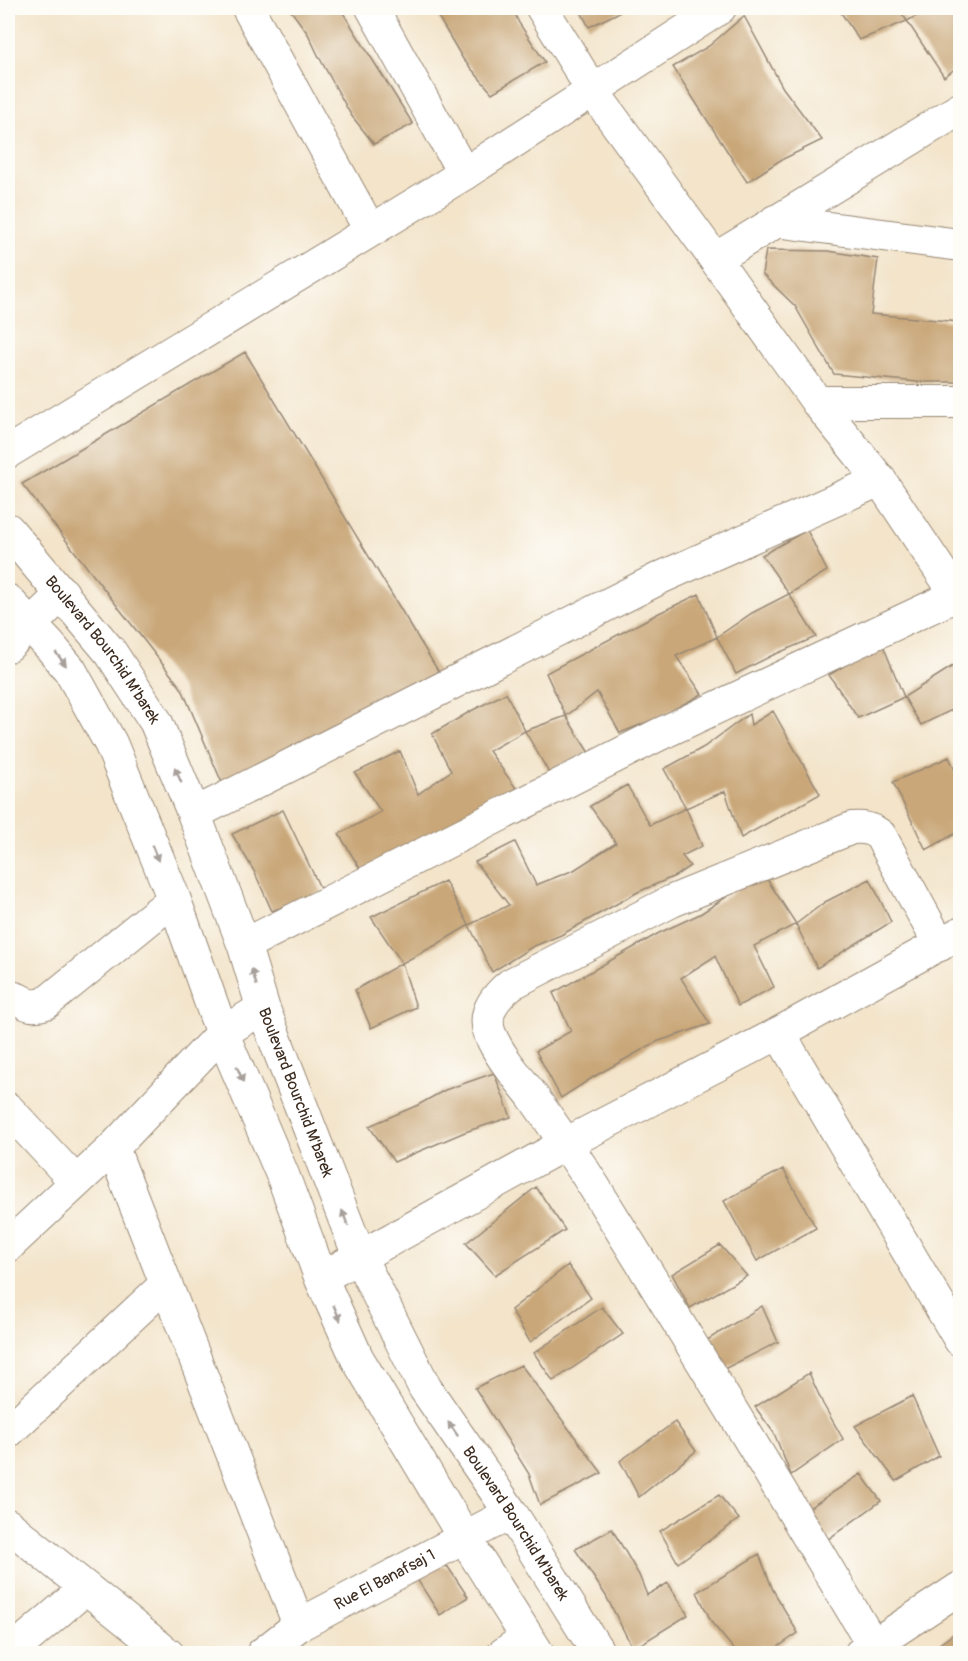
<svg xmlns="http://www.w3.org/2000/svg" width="968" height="1661" viewBox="0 0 968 1661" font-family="Pangolin,sans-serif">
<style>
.building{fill:#c9a779}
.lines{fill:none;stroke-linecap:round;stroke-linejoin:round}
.minor-casing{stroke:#978774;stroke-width:34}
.major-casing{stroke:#978774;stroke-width:35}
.minor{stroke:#fff;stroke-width:32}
.major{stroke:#fff;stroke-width:33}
.oneway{fill:#a79f9a}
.labels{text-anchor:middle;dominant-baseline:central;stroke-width:6;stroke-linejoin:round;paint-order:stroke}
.street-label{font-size:16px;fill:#3b2a1e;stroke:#fdfcf7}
</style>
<rect width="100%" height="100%" fill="#fdfcf7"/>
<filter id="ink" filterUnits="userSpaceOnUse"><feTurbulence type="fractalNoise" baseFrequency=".0167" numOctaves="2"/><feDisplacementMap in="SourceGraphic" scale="12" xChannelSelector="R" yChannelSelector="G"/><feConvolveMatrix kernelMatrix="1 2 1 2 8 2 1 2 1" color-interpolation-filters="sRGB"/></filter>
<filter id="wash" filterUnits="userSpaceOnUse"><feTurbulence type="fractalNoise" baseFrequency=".008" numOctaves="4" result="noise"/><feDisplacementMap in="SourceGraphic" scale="24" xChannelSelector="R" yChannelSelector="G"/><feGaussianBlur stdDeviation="1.35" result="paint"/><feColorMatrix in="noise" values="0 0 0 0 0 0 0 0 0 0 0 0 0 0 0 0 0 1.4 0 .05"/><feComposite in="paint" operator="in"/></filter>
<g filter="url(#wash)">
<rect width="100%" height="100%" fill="#f3e4ca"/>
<g id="blocks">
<path class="building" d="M289,8H340L413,124L374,144L351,115L319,57L308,34Z
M433,8H512L519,23L545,62L492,93L463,59Z
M579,8H628L589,27Z
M838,8H898L907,21L859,40Z
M931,8H948L960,27V65L944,77L907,21Z
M744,16L783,88L822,140L779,161L747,182L673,67L709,46Z
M766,250L828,251L878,259L871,314L960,322V382H918L834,374L795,306L762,274Z
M245,352L443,679L225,790L182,689L22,484Z
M807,530L827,571L789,594L816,637L771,656L736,674L717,637L752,613L789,594L762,555Z
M699,594L717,637L676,656L702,694L660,717L620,733L597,692L566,716L546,673L659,613Z
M882,643L904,697L858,718L829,675Z
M956,664L960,676V706L921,725L904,697Z
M506,693L525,731L489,751L521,795L362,872L339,834L381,812L355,773L400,751L418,794L451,771L432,734L471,711Z
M773,711L820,794L741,838L725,791L686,808L664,769L704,747L749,714L751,725Z
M566,716L589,753L549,773L525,731Z
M949,757L960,781V831L926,850L893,782Z
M627,785L650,825L686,808L702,846L682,856L690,866L675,876L638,892L561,935L532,947L492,972L469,925L436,945L402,963L416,1007L371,1028L355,990L402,963L371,917L445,881L469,925L509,905L475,862L515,842L536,885L574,870L616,843L590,806Z
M283,810L322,892L272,911L254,871L232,834Z
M763,873L796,924L825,902L870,879L891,922L817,968L796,924L754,946L774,987L738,1006L715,956L681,978L710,1024L656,1042L595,1076L561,1098L536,1051L571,1031L553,993L659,933L700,914Z
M494,1073L511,1117L465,1132L394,1162L369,1126L418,1105L445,1090Z
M783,1169L816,1228L757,1261L724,1201Z
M536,1187L565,1230L495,1275L466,1243Z
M720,1245L747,1276L690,1308L672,1274Z
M568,1265L591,1298L530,1342L511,1310Z
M762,1306L778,1342L724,1369L704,1342Z
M602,1307L623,1334L553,1381L534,1353Z
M521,1365L602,1473L540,1505L529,1474L475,1388Z
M809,1373L823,1404L843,1439L791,1475L774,1433L755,1407Z
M912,1396L939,1456L896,1481L855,1426Z
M675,1422L696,1451L639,1497L620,1461Z
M861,1474L881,1501L824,1542L809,1508Z
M719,1495L739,1519L678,1563L660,1531Z
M612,1529L639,1575L647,1595L668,1583L688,1615L633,1649L606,1596L575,1549Z
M759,1554L773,1590L798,1633L769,1653H737L712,1623L697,1592Z
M430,1562L448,1567L468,1597L440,1615L413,1573Z
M960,1629V1653H927L952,1635Z"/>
</g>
</g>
<g filter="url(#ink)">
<use href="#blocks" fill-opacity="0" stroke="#978774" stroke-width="1.5"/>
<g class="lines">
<g class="minor-casing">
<g id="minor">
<path d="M248,8L370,230"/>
<path d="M372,8L464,174"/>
<path d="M542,8L592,90L715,259L817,402L880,480L960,600"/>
<path d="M775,221L960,245"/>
<path d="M715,259L960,109"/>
<path d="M817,402H960"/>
<path d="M8,452L464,174L720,8"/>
<path d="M8,646L63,593"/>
<path d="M194,814L660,578L880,480"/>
<path d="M244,945L658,735L957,595"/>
<path d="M8,997C24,996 23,1011 46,1003L174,899"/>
<path d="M779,1033L960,1340"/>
<path d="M8,1109L76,1182"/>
<path d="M113,1148L299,1625"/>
<path d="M8,1246L113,1148L222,1033L263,1008"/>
<path d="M321,1278L567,1143L779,1033L960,933"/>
<path d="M8,1432L165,1285"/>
<path d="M8,1525L168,1654"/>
<path d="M873,1645C782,1492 689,1339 595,1188C575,1156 553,1125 531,1094C517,1076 499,1056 490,1034C482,1013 495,997 511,984L672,901L852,828C863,827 870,828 880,835L940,945"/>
<path d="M9,1654L86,1588"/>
<path id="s1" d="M262,1654L299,1625L511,1513"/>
<path d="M503,1654L527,1637"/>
<path d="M860,1654L960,1588"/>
</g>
</g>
<g class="major-casing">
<g id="major">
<path id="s2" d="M8,530L111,653L156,722L194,814L244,945L263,1008L360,1258L425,1388L511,1513L599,1654"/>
<path d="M8,601L50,646L70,670L111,744L174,899L222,1033L283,1176L321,1278L357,1358L464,1537L538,1654"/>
</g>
</g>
<use href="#minor" class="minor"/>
<use href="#major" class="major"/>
</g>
<defs><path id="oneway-solid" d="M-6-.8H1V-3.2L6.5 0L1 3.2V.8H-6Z" transform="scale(1.5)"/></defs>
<g class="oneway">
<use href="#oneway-solid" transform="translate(61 659) rotate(52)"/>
<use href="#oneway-solid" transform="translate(178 775) rotate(-113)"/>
<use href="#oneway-solid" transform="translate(155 853) rotate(68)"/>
<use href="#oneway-solid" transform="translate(254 977) rotate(-107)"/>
<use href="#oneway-solid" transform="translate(240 1074) rotate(67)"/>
<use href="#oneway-solid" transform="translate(345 1218) rotate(-111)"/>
<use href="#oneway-solid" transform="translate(337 1313) rotate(66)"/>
<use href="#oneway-solid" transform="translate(453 1429) rotate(-125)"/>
</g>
</g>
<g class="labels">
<g class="street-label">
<text stroke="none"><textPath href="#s2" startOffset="153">Boulevard Bourchid M'barek</textPath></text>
<text stroke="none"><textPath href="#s2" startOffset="639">Boulevard Bourchid M'barek</textPath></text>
<text stroke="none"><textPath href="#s2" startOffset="1125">Boulevard Bourchid M'barek</textPath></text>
<text stroke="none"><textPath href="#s1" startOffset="144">Rue El Banafsaj 1</textPath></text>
</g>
</g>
<rect width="968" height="1661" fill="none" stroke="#fdfcf7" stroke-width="30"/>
</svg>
